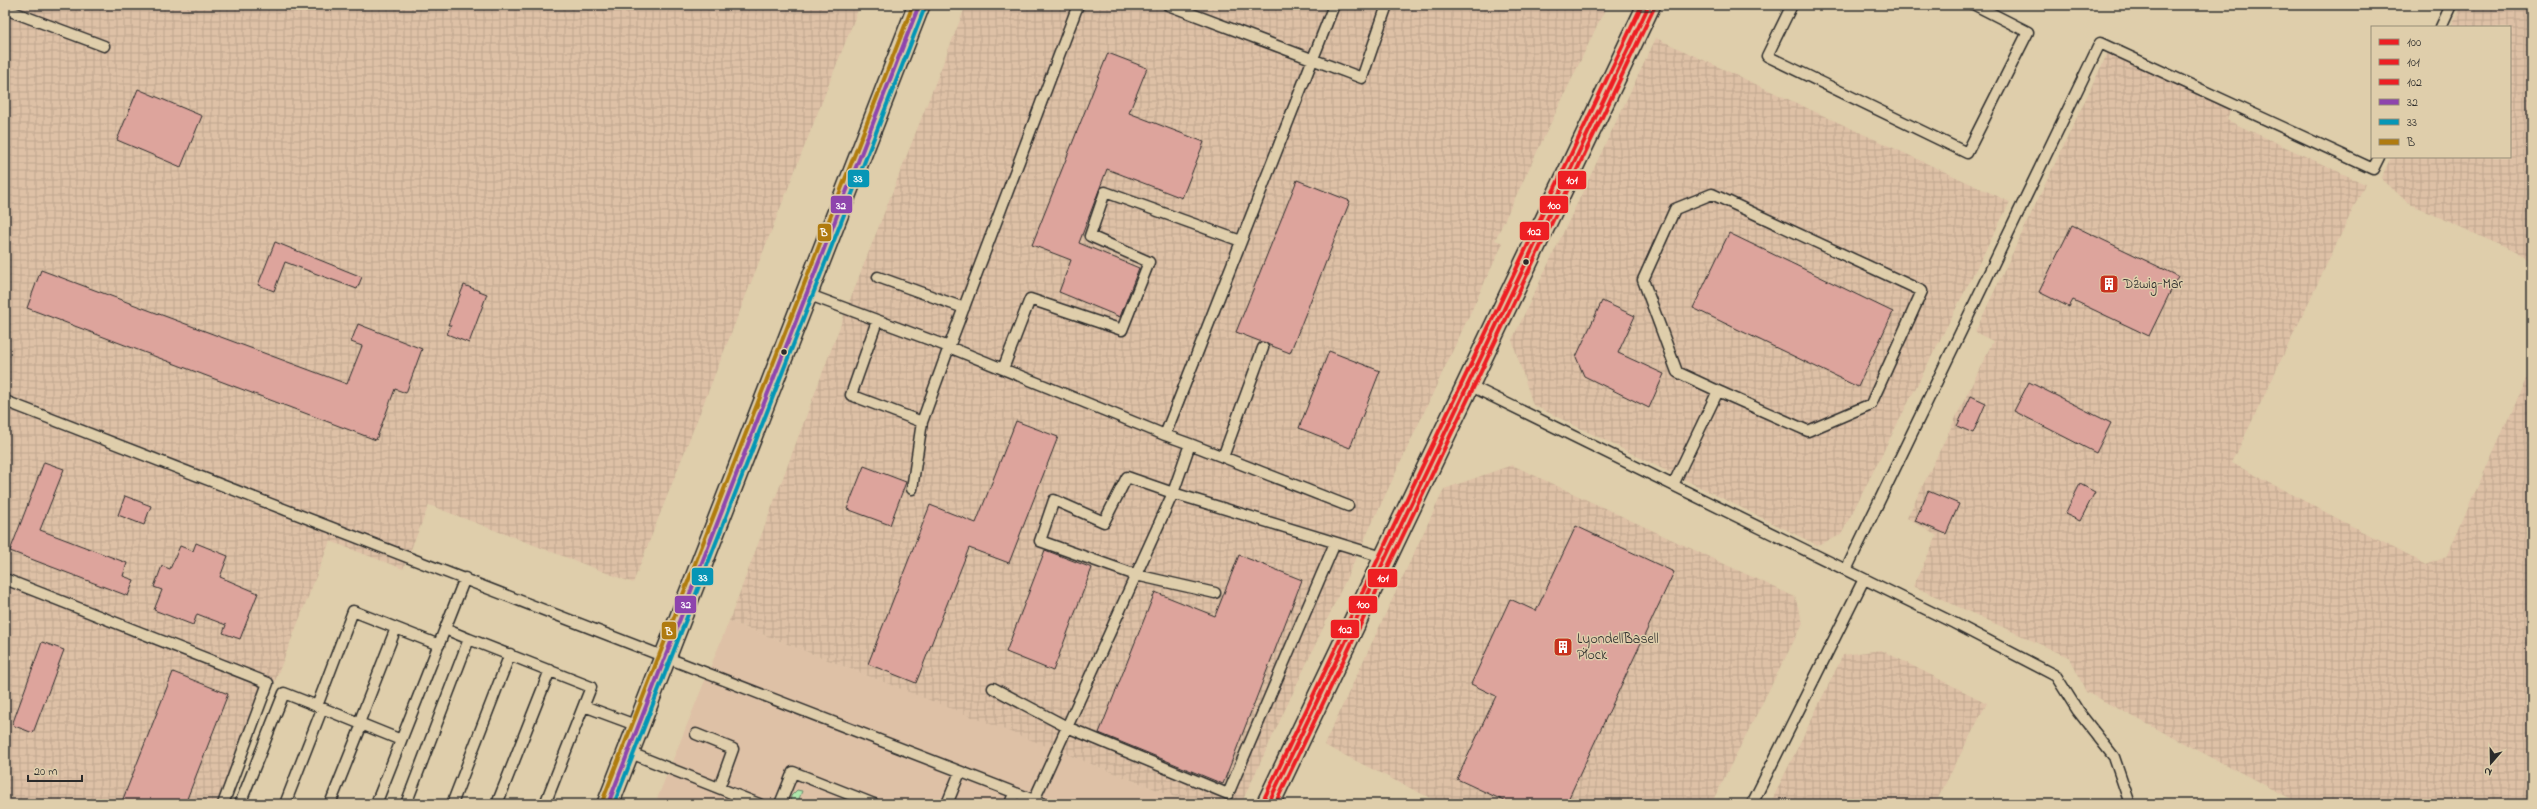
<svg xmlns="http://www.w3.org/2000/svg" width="2537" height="809" viewBox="0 0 2537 809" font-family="'Indie Flower',sans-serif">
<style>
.built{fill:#dec1a6}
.industrial{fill:url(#industrial-grid)}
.grass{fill:url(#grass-tufts);stroke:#6c896c}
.building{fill:#dda49c;stroke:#2b2b2b}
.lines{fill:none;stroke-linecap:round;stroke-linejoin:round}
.lane-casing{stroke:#2b2b2b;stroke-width:13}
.street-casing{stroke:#2b2b2b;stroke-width:24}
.secondary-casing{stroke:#2b2b2b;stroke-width:25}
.lane{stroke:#dfceab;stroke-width:10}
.street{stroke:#dfceab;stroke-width:21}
.secondary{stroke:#dfceab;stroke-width:22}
.bus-1-casing{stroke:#dfceab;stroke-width:7}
.bus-2-casing{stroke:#dfceab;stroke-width:7}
.bus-3-casing{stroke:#dfceab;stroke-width:7}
.bus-4-casing{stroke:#dfceab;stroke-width:7}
.bus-5-casing{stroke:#dfceab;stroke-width:7}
.bus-6-casing{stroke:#dfceab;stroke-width:7}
.bus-1{stroke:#ee1f23;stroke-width:4}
.bus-2{stroke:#ee1f23;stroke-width:4}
.bus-3{stroke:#ee1f23;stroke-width:4}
.bus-4{stroke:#8e44ad;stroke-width:4}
.bus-5{stroke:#0696b6;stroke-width:4}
.bus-6{stroke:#b07b0f;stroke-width:4}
.bus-dot{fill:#2b2b2b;stroke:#dfceab;stroke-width:1.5}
.labels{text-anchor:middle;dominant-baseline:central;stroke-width:3;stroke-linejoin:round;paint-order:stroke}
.poi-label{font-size:14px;fill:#2b2b2b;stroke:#dfceab;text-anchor:start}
.line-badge{stroke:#dfceab;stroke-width:1.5}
.badge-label{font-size:11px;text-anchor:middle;font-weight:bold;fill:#fff}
</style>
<defs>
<pattern id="industrial-grid" width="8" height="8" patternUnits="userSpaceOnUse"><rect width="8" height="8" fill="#dec1a6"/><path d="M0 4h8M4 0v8" fill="none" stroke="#bfa68f"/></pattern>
<pattern id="grass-tufts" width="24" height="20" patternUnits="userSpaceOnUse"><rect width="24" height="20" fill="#aee7ac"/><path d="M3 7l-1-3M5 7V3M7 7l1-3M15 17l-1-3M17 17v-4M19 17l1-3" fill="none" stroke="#96c694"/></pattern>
</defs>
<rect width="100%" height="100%" fill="#dfceab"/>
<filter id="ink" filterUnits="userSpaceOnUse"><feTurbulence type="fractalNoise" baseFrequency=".025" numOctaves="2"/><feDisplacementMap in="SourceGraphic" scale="8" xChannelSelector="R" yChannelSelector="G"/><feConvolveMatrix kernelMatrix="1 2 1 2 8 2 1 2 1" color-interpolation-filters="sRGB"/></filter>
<g filter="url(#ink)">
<path class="built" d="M729,621L965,713L1193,804H655Z"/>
<path class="industrial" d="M5,5H860L633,583L429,505L403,569L330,541L227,804H5Z
M966,5H1607L1495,240L1503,243L1241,804H1193L729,621L851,297Z
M2461,5H2532V260L2408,203L2381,178L2391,157H2510V27H2451Z
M1656,38L2010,202L1841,535L1817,545L1533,405L1512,340Z
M2109,50L2231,109L2227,120L2365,184L2232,463L2426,565L2446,557L2532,366V804H2301L2086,692L2070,658L1913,586L1937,536L1907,518L1993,341L1975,332Z
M1512,465L1795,597L1803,623L1711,804H1442L1324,745L1444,489Z
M1881,650L1987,703L1935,804H1770L1843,655Z"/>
<path class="grass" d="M797,790L802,791L799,799L812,804H790L791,796Z"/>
<path class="building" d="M1108,53L1147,68L1129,113L1204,142L1182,198L1107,169L1079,243L1139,268L1120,317L1059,292L1071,260L1032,245Z
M138,89L202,116L181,167L117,140Z
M1297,180L1350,201L1290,353L1236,332Z
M2072,225L2178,276L2149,336L2073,300L2069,307L2039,292Z
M1729,233L1893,312L1858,387L1693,308Z
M275,242L362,277L357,289L285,262L274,291L258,285Z
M41,270L347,384L362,346L351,342L358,324L422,349L406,393L395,389L376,440L27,308Z
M464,285L487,294L469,343L447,334L451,325H448Z
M1602,301L1635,316L1618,353L1664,374L1649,408L1584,376L1576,357Z
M1329,351L1380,371L1350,448L1299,428Z
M2029,382L2111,423L2096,453L2014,411Z
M1971,396L1986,403L1973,433L1957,426Z
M1016,421L1058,437L1009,563L969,548L916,683L868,664L930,505L976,523Z
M44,462L64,469L40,530L127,563L123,576L134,580L128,596L10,551Z
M864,466L906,482L890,525L847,509Z
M2080,484L2095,492L2080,521L2065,514Z
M1928,491L1959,504L1946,534L1915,521Z
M125,496L151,506L144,525L118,515Z
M1576,526L1674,572L1566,804H1511L1457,779L1496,696L1471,684L1510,599L1536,611Z
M196,543L228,556L220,577L258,593L240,639L223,633L226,625L197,614L193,625L154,610L162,590L154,587L162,566L170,569L180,546L193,551Z
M1045,550L1092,568L1053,671L1006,652Z
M1239,555L1302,580L1223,784L1099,733L1155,592L1215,616Z
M42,642L64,650L33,733L12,725Z
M173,672L228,694L185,804H121Z"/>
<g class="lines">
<g class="lane-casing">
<path id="lane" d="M1168,5L1362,78L1387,5
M1334,5L1165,435L1190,444L1173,493L1386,558
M1792,5L1767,56L1967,153L2028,32L1975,5
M5,9L104,46
M2441,27L2451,5
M878,277L964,308
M807,294L949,347L1078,5
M877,321L851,395L922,422L949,347L1165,435
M1003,369L1030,299L1122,330L1149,262L1090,236L1105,192L1241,241
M1469,385L1954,623L2056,676L2078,711L2114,757L2130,804
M5,401L1044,804
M1190,444L1348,506
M1223,457L1263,348
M1673,485L1718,391L1677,372L1643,280L1675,209L1712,194L1922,291L1871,404L1808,431L1718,391
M912,489L922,422
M1846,570L2100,43L2373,169L2379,157
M5,579L268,683L223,804
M445,629L469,639
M993,688L1067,727L1228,794L1335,543
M584,706L638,726
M359,723L396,628
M696,734L733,749L719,788
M401,740L317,706L353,611L439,645
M628,752L759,804
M1034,800L1173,493L1127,477L1104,522L1054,500L1040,541L1136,575L1215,593
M240,804L284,693L317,706
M285,804L322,709
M330,804L362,724
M376,804L465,578
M406,804L469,639L591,687L545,804
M452,804L510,654
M497,804L550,670
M780,804L793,772L874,804
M947,804L960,772
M1010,804L1014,793
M1752,804L1864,579"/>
</g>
<g class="street-casing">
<path id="street" d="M608,804L919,5"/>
</g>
<g class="secondary-casing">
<path id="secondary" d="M1268,804L1649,5"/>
</g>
<use href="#lane" class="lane"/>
<use href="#street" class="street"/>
<use href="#secondary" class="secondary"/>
<g class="bus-1-casing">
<path id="bus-1" d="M1268,804L1649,5"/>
</g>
<g class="bus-2-casing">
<path id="bus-2" d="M1275,804L1654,8"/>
</g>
<g class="bus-3-casing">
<path id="bus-3" d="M1263,801L1642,5"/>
</g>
<g class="bus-4-casing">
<path id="bus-4" d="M608,804L919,5"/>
</g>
<g class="bus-5-casing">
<path id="bus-5" d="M614,804L925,7"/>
</g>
<g class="bus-6-casing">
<path id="bus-6" d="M602,802L913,5"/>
</g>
<use href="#bus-1" class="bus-1"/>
<use href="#bus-2" class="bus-2"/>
<use href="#bus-3" class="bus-3"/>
<use href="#bus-4" class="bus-4"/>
<use href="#bus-5" class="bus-5"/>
<use href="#bus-6" class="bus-6"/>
</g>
</g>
<defs>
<g id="building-square" transform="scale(1)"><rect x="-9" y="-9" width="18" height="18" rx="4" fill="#c8321e" stroke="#dfceab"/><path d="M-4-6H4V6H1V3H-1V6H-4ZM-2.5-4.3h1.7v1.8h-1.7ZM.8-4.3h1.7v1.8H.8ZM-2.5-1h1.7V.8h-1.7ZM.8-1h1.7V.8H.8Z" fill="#fff"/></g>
</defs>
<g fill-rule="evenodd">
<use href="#building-square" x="2109" y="284"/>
<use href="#building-square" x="1563" y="647"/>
</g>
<g class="bus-dot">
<circle cx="1526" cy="262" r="3.5"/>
<circle cx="784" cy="352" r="3.5"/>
</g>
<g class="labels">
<g class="poi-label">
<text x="2123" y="284">Dźwig-Mar</text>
<text x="1577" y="639">LyondellBasell<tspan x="1577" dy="16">Płock</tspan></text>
</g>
</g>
<g class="line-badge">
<rect x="847" y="169" width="23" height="19" rx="4" fill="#0696b6"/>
<rect x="1557" y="170" width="30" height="20" rx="4" fill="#ee1f23"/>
<rect x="830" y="195" width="23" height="19" rx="4" fill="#8e44ad"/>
<rect x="1539" y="195" width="30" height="19" rx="4" fill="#ee1f23"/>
<rect x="1519" y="221" width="31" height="20" rx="4" fill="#ee1f23"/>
<rect x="817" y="223" width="15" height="19" rx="4" fill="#b07b0f"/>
<rect x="691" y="567" width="23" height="19" rx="4" fill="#0696b6"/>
<rect x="1367" y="568" width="31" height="20" rx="4" fill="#ee1f23"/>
<rect x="674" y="595" width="23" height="19" rx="4" fill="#8e44ad"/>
<rect x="1348" y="595" width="30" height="19" rx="4" fill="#ee1f23"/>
<rect x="1330" y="619" width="30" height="20" rx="4" fill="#ee1f23"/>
<rect x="661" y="621" width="16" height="19" rx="4" fill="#b07b0f"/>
</g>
<g class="badge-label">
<text x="858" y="182">33</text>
<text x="1572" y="184">101</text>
<text x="841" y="209">32</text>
<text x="1554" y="209">100</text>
<text x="1534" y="235">102</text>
<text x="824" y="236">B</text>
<text x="703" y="581">33</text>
<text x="1383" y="582">101</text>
<text x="686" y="608">32</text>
<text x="1363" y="608">100</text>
<text x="1345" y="633">102</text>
<text x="669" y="635">B</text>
</g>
<rect width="2537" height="809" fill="none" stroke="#dfceab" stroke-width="20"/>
<rect x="10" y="10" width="2517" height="789" fill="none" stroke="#2b2b2b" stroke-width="1.5" filter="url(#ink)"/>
<rect x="2371" y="26" width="140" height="132" fill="#dfceab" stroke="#978d78"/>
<rect x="2379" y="39" width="20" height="6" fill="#ee1f23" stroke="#978d78"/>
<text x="2407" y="46" font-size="12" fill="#2b2b2b">100</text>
<rect x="2379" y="59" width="20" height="6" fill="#ee1f23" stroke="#978d78"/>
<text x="2407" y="66" font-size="12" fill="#2b2b2b">101</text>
<rect x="2379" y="79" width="20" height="6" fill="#ee1f23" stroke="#978d78"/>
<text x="2407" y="86" font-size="12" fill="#2b2b2b">102</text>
<rect x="2379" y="99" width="20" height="6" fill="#8e44ad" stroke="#978d78"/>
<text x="2407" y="106" font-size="12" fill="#2b2b2b">32</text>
<rect x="2379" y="119" width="20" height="6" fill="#0696b6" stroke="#978d78"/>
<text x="2407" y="126" font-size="12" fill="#2b2b2b">33</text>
<rect x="2379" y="139" width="20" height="6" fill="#b07b0f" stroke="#978d78"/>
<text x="2407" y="146" font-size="12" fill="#2b2b2b">B</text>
<g transform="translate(2491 763) rotate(200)" stroke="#dfceab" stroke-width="3" paint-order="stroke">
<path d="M0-3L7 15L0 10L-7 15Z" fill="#2b2b2b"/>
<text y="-6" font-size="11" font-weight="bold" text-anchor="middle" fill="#2b2b2b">N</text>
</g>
<path d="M28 775v6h54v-6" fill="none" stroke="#2b2b2b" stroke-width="2"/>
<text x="34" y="775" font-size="12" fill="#2b2b2b" stroke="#dfceab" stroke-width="3" paint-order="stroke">20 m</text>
</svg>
